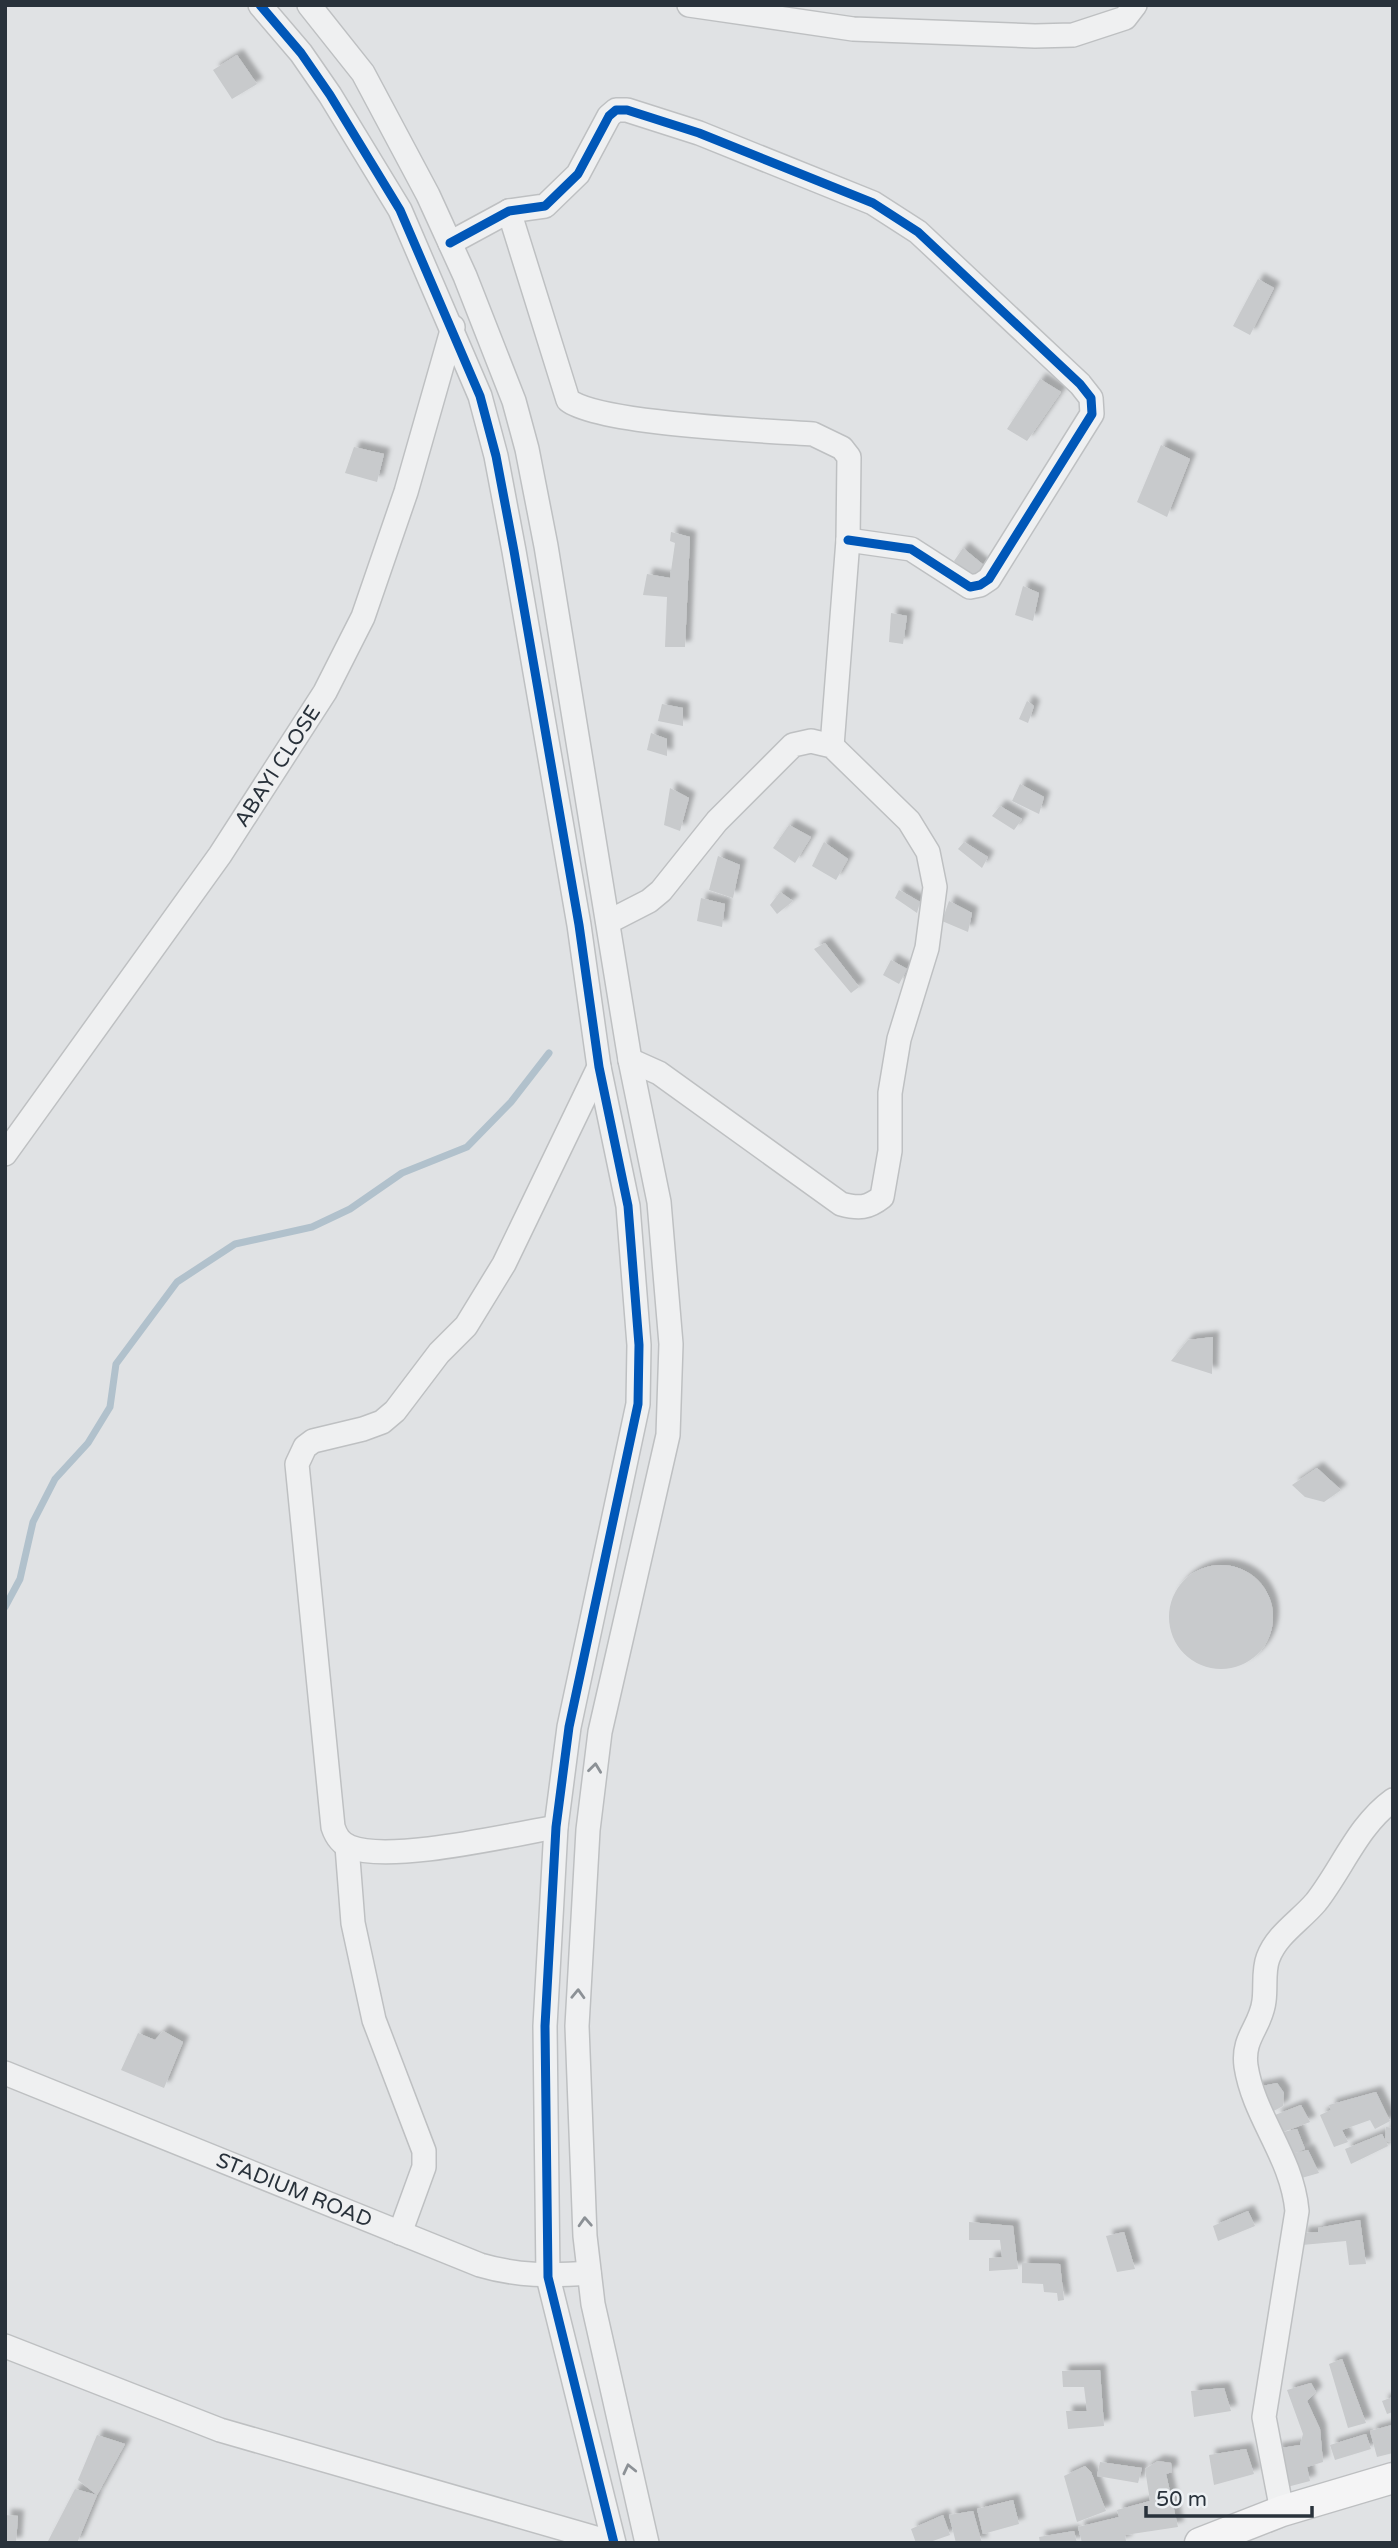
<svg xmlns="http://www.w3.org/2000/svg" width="1398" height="2548" viewBox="0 0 1398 2548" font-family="'Varela Round',sans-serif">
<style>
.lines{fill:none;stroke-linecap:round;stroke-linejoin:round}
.stream{stroke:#b1c1cc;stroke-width:7}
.building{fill:#c8cacc;filter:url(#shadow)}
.minor-casing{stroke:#bec0c2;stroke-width:26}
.major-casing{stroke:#bdbfc1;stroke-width:33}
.minor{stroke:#eff0f1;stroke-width:23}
.major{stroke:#f4f4f5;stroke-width:30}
.cycleway-casing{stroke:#edf1f4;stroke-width:13}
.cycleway{stroke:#0057b8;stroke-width:9}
.oneway{stroke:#8c9196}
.labels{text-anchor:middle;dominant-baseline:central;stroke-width:7;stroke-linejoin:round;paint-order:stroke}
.street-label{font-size:21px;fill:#29323b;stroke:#edf1f4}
</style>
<defs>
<filter id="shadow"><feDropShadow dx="6" dy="-6" stdDeviation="2" flood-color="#0004"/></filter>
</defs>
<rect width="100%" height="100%" fill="#e0e2e4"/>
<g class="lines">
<path class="stream" d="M5,1607L20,1579L33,1522L55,1479L88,1443L110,1407L116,1364L177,1282L235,1244L312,1227L350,1209L402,1173L467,1147L511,1102L549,1053"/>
</g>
<path class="building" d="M237,55L257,84L232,99L213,70Z
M1258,279L1274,288L1250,335L1233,326Z
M1040,379L1061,392L1027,441L1007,429Z
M1161,445L1190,459L1167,517L1137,502Z
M354,447L384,454L377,482L345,473Z
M671,532L690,537L685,647H665L667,597L643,595L647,574L670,578L675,543L670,541Z
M963,548L986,567L975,578L954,561Z
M1023,586L1039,593L1033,621L1015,615Z
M891,613L907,616L903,644L889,642Z
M1027,701L1034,706L1028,723L1019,719Z
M662,704L683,708V726L658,721Z
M651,733L667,739V756L647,750Z
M1020,784L1044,797L1039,814L1012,801Z
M670,788L689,798L680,831L664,825Z
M1000,806L1022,819L1014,830L992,816Z
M789,825L811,837L795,863L773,848Z
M824,842L848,859L836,880L812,866Z
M964,842L988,857L982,868L958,849Z
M718,856L740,865L733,898L709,890Z
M899,890L920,902L917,913L895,898Z
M780,892L793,901L777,914L770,905Z
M701,898L725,904L722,927L697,921Z
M949,901L972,913L968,932L942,921Z
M825,943L859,987L851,993L814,949Z
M891,960L907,969L899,984L883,975Z
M1213,1337L1212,1374L1171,1361L1188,1340Z
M1317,1468L1341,1490L1324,1502L1305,1497L1292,1485Z
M1169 1617a52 52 0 1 1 104 0a52 52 0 1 1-104 0Z
M163,2031L183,2042L164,2088L121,2070L138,2033L155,2040Z
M1277,2083L1284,2093L1283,2106L1268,2114L1253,2088Z
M1376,2092L1390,2121L1375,2129L1370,2120L1342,2130L1348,2142L1334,2147L1320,2115L1331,2110L1329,2105Z
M1301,2105L1310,2122L1283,2132L1275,2115Z
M1386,2127L1393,2128V2142L1386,2141L1388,2146L1351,2164L1345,2149L1382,2134L1385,2140Z
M1297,2129L1305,2149L1295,2153L1308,2150L1319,2173L1298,2179L1283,2132Z
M1248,2211L1255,2226L1218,2241L1213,2226Z
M1360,2220L1366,2264L1349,2265L1346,2241L1302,2245V2233L1318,2232V2228Z
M969,2222L1013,2226L1018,2269L989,2271V2258L1002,2257L1000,2240H969Z
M1124,2232L1135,2269L1117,2272L1106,2236Z
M1022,2263L1060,2264L1064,2300L1058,2301L1057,2293L1044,2292L1043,2284L1022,2283Z
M1342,2359L1366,2423L1348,2428L1329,2364Z
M1100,2370L1104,2426L1068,2429L1066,2411H1087L1084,2387H1063L1062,2371Z
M1311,2383L1316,2392L1307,2401L1320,2429L1323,2462L1307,2467L1310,2481L1287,2487L1275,2449L1300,2445L1303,2434L1287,2390Z
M1224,2388L1231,2411L1194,2417L1191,2391Z
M1393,2397V2412L1387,2414L1382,2401Z
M1392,2425L1393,2453L1377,2457L1370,2431Z
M1366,2434L1371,2449L1335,2460L1330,2445Z
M97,2435L125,2444L97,2495L77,2543H47L75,2489L97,2495L78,2480Z
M1246,2449L1254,2474L1214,2485L1209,2455Z
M1158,2461L1171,2463L1172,2472L1166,2474L1178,2527L1125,2535L1126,2541L1120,2543H1082L1078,2527L1119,2517L1117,2510L1150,2501L1145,2469Z
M1100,2462L1142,2468L1138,2483L1097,2476Z
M1085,2466L1091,2472L1106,2511L1077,2522L1064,2476Z
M1013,2500L1019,2524L983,2534L977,2509Z
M973,2511L982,2543H956L949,2515Z
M5,2515L18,2516L16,2543H5Z
M943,2515L950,2535L927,2543H916L911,2529Z
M1074,2531L1077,2543H1040L1039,2537Z"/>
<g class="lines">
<g class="minor-casing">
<g id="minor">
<path d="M260,5L301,53L330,95L400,210L480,396L496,456L514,551L579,925L599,1067L628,1206L639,1345L638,1404L569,1727L556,1827L545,2026L548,2277L614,2543"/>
<path d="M309,5L363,73L428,195L465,276L514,401L527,449L546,546L630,1060L659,1202L671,1344L668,1435L600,1732L588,1830L577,2026L585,2236L593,2304L647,2543"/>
<path d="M689,5L853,29L1035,36L1073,35L1125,18L1135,5"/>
<path d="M509,211L568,400C598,424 767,431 813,434L842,448L849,457L848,540L832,746"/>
<path d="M450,243L509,211L545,206L578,174L609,116L616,110H627L699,133L873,203L918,232L1080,384L1091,398L1092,414L989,579L980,585L970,587L911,549L848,540"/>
<path d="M610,921L649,901L661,891L717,821L793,745L811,741L832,746L909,821L928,852L935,887L927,948L899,1039L890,1093V1151L882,1197C868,1208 859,1209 841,1204L659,1073L630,1060"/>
<path id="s1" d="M5,1154L220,855L325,692L363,617L406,492L453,327"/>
<path d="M556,1827C509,1835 390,1863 350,1847C340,1843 336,1836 333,1827L297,1464L305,1447L313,1441L363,1429L382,1422L395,1411L439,1353L466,1326L504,1264L599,1067"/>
<path d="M347,1846L353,1923L374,2020L424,2151V2167L400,2233"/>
<path id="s2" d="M5,2073L480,2265C517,2276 551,2276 589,2273"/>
<path d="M5,2346L220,2430L613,2543"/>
<path d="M1282,2511L1264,2417L1297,2211C1292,2156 1254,2118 1246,2066C1242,2037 1261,2027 1264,2001C1266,1987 1263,1971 1268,1958C1277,1934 1300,1921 1316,1902C1342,1869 1358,1825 1393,1800"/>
</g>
</g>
<g class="major-casing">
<path id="major" d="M1200,2543L1282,2511L1393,2478"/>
</g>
<use href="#minor" class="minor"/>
<use href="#major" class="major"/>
<g class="cycleway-casing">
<path id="cycleway" d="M260,5L301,53L330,95L400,210L480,396L496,456L514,551L579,925L599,1067L628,1206L639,1345L638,1404L569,1727L556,1827L545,2026L548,2277L614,2543
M450,243L509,211L545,206L578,174L609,116L616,110H627L699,133L873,203L918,232L1080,384L1091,398L1092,414L989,579L980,585L970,587L911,549L848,540"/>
</g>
<use href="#cycleway" class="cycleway"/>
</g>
<defs><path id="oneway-chevron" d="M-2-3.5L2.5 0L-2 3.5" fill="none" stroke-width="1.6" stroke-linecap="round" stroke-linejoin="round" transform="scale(1.75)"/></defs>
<g class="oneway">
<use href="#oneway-chevron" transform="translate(595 1768) rotate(-83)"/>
<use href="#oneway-chevron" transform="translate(578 1994) rotate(-88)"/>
<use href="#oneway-chevron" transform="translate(585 2222) rotate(-93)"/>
<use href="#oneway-chevron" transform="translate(629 2469) rotate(-103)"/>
</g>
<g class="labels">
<g class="street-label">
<text stroke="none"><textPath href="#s1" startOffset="474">ABAYI CLOSE</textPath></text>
<text stroke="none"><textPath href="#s2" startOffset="312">STADIUM ROAD</textPath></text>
</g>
</g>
<rect width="1398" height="2548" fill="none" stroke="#29323b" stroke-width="14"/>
<path d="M1146 2506v10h166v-10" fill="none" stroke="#29323b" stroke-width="3.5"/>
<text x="1156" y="2506" font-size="21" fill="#29323b" stroke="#edf1f4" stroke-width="5" paint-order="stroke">50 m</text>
</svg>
